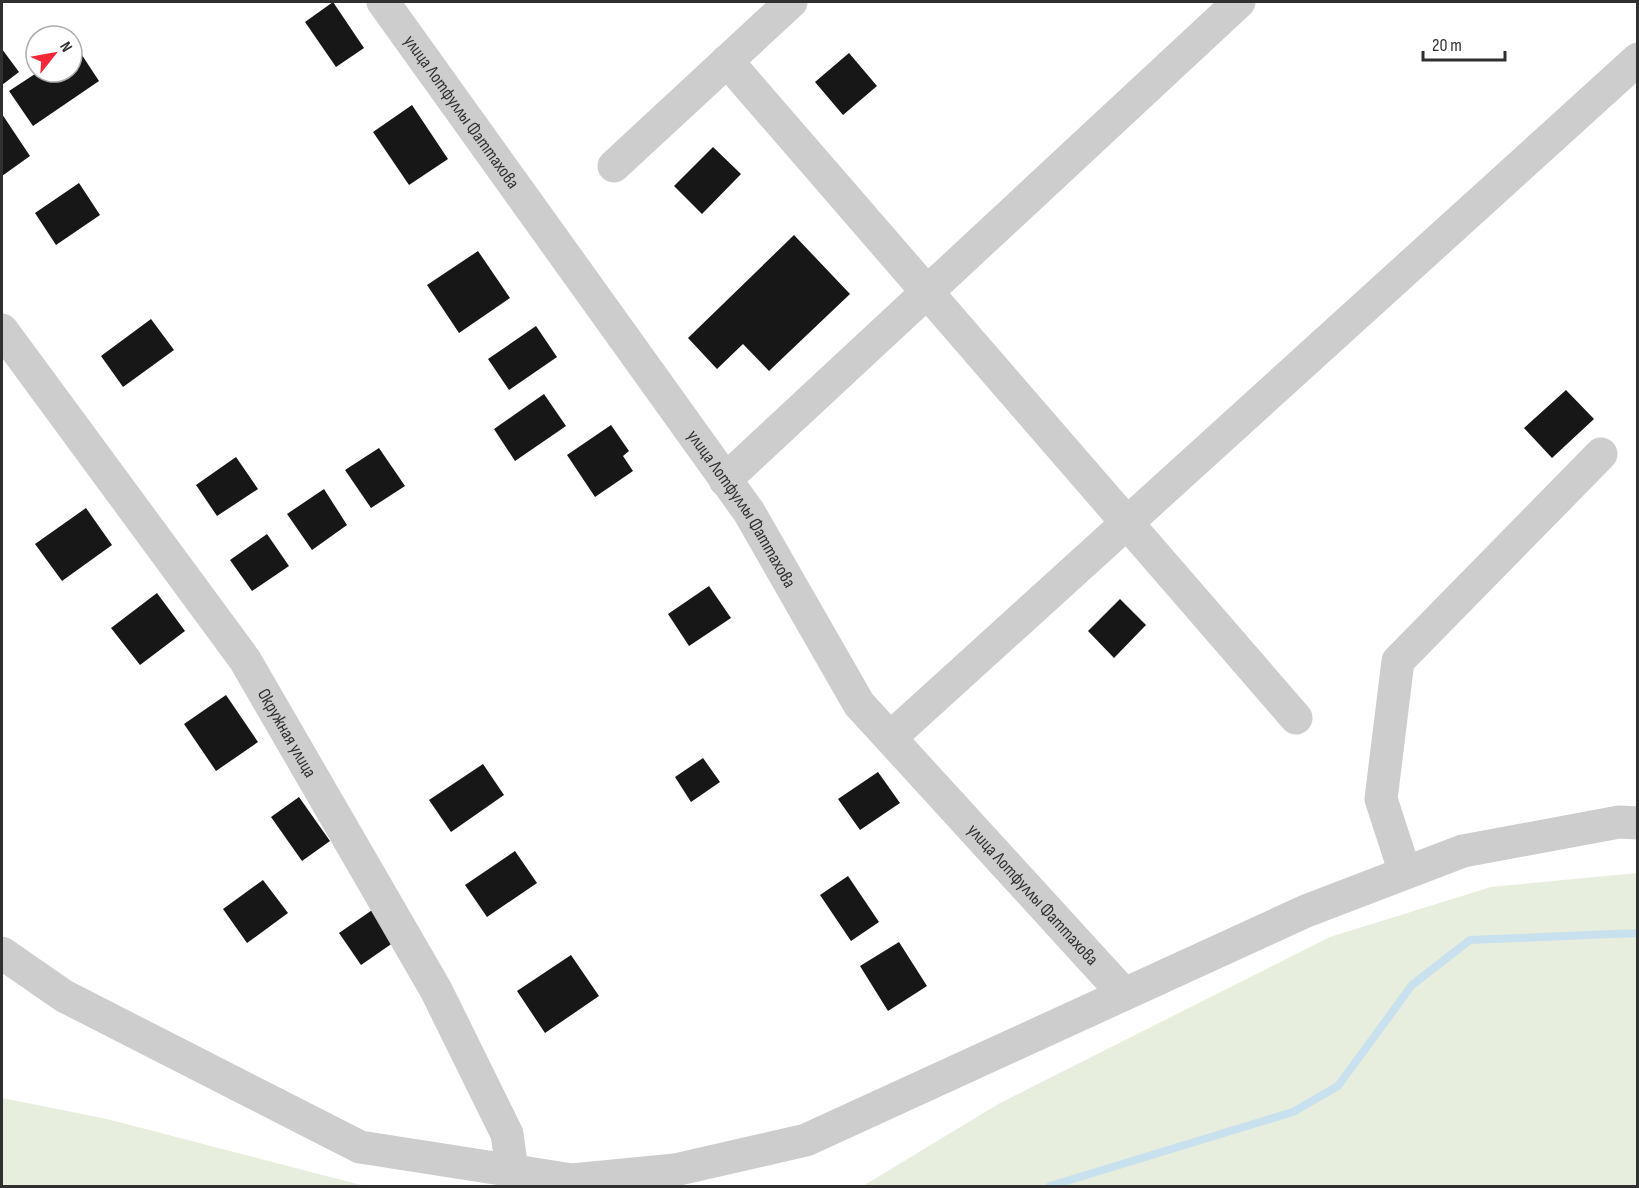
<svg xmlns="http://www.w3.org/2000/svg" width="1639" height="1188" viewBox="0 0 1639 1188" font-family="'Sofia Sans Condensed',sans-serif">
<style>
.green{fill:#e7eedd}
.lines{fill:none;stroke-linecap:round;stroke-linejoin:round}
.stream{stroke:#c9e0ef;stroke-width:8}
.building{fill:#171717}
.minor{stroke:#cdcdcd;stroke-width:33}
.labels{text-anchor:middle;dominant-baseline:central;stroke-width:6;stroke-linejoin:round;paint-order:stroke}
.street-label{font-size:18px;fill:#303030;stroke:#fff}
</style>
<rect width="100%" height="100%" fill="#fff"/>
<path class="green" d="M1637,873V1186H863L1000,1103L1330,937L1491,887Z
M2,1098L107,1119L365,1186H2Z"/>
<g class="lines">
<path class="stream" d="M1050,1186L1293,1112L1338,1086L1412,985L1470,940L1638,933"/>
</g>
<path class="building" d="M333,2L364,48L336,67L305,22Z
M76,46L99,81L33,126L9,91L38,72H72V49Z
M2,49L19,72L2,85Z
M849,53L877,86L843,115L815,82Z
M412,105L448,159L409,185L373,132Z
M2,114L30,156L2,176Z
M713,147L741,174L702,214L674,186Z
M79,183L100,215L56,245L35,213Z
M794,235L850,294L769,371L743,344L717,369L688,338Z
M478,251L510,298L459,333L427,285Z
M151,319L174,350L123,387L101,356Z
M536,326L557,357L509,390L488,359Z
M1566,390L1594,419L1552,458L1524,428Z
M544,394L566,426L515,461L494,429Z
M611,425L629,451L623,456L633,471L595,497L567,455Z
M379,448L405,486L371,508L345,470Z
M236,457L258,489L217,516L196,485Z
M324,489L347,525L312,550L287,514Z
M86,508L112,545L62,581L35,544Z
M267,534L289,566L252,591L230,560Z
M709,586L731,618L689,646L668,614Z
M157,593L185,631L140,665L111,628Z
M1120,599L1146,625L1114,658L1088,631Z
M226,695L258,742L216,771L184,724Z
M703,758L720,782L691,802L675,777Z
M483,764L504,795L451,832L429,800Z
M878,772L900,803L860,830L838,799Z
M299,797L330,841L302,861L271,817Z
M515,851L537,883L487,917L465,885Z
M848,876L879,922L851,941L820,895Z
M263,880L288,913L247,943L223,909Z
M378,906L400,938L361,965L339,933Z
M899,942L927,986L888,1011L860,966Z
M571,955L599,996L545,1033L517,991Z"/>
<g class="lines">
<g class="minor">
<path id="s1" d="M383,2L749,512L859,704L1124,994"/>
<path d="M727,61L1296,718"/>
<path d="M614,166L791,2"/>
<path id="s2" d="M2,330L245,660L436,990L507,1134L512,1170"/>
<path d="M725,480L1239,2"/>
<path d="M890,738L1638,59"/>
<path d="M1405,873L1381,799L1398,661L1601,454"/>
<path d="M2,953L64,996L360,1147L572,1180L675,1170L806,1140L1306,911L1463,851L1619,822L1638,823"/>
</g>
</g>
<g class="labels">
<g class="street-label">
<text stroke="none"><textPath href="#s1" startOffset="135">улица Лотфуллы Фаттахова</textPath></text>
<text stroke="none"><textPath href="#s1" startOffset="621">улица Лотфуллы Фаттахова</textPath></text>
<text stroke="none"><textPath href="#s2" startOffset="494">Окружная улица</textPath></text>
<text stroke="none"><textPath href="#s1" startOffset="1107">улица Лотфуллы Фаттахова</textPath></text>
</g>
</g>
<rect width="1639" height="1188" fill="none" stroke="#303030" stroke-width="6"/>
<g transform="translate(54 54) rotate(59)"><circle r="28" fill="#ffffff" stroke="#acacac" stroke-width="1.5"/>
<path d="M0-4.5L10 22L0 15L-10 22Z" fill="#f32737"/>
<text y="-9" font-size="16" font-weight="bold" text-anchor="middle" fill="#303030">N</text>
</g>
<path d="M1423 51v9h82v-9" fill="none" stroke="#303030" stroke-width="3"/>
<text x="1432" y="51" font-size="18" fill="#303030" stroke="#ffffff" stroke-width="4.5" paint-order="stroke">20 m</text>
</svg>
